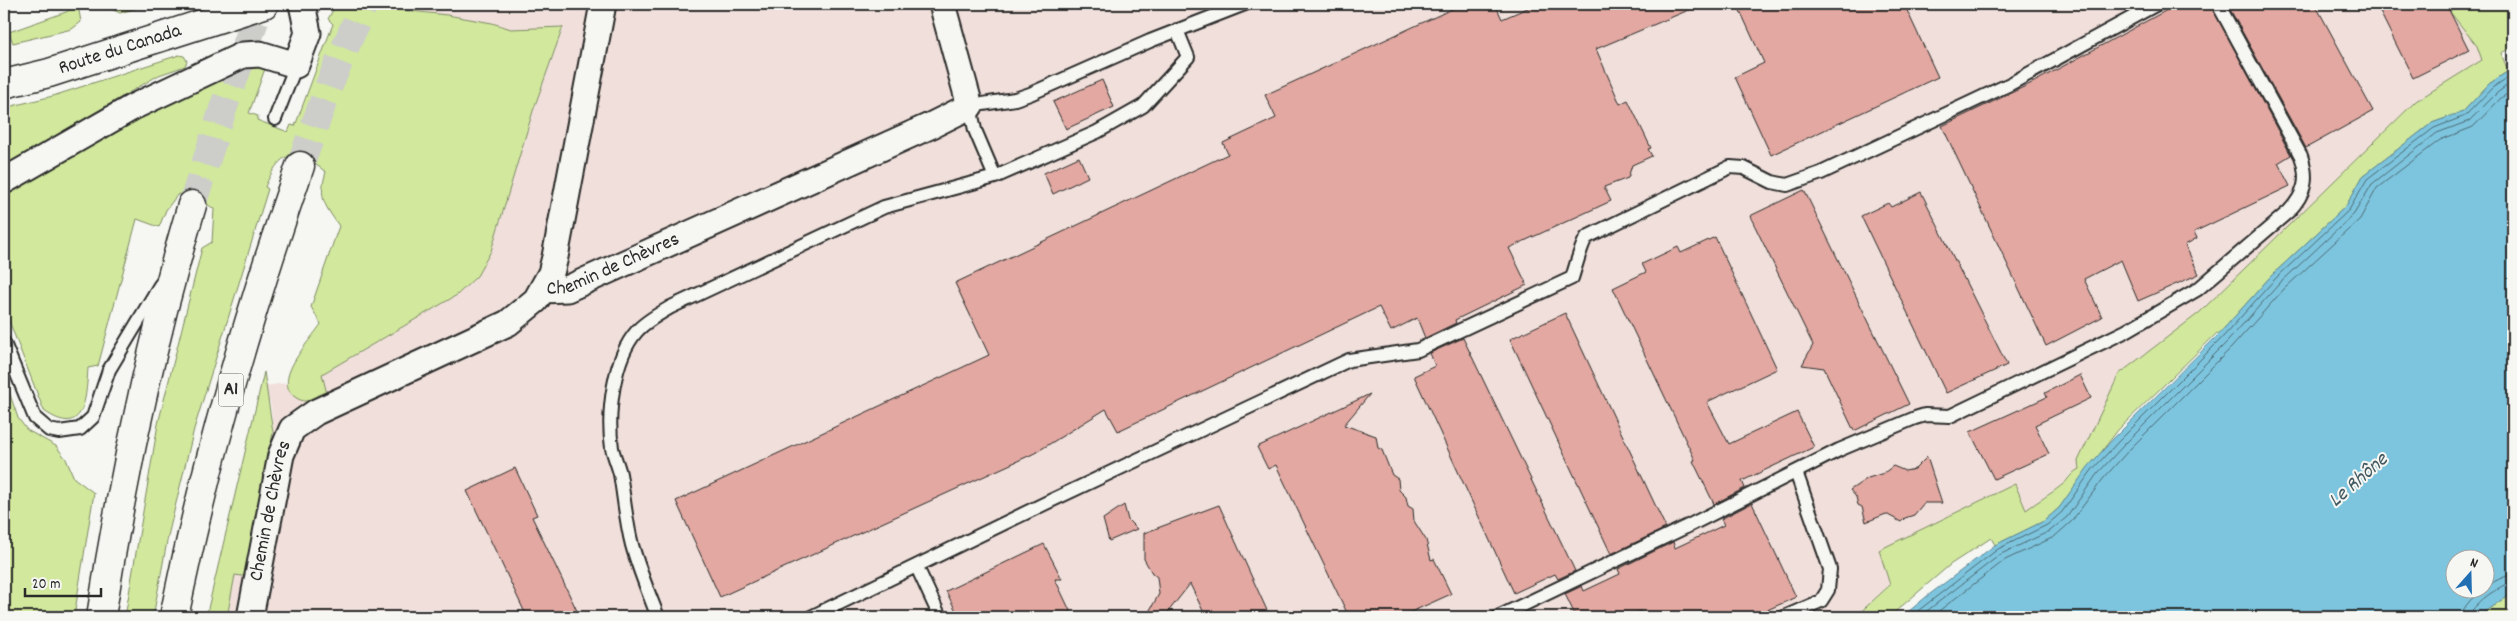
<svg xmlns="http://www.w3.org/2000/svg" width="2517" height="621" viewBox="0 0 2517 621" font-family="Dekko,sans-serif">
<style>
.built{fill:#f0dfda}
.green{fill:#d1e89d;stroke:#7e8a64}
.water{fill:#7dc5de;stroke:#5c8796;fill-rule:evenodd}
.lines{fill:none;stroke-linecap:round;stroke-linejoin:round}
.shore{stroke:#4c6973;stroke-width:1}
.building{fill:#e2a8a1;stroke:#2b2b2b}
.highway-tunnel{stroke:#cdcdca;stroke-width:28;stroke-dasharray:28 14;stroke-linecap:butt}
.lane-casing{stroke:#2b2b2b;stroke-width:16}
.street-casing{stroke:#2b2b2b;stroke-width:29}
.secondary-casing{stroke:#2b2b2b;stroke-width:31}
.highway-casing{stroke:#2b2b2b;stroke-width:31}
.lane{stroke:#f6f6f2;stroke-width:12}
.street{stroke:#f6f6f2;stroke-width:25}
.secondary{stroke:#f6f6f2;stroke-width:28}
.highway{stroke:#f6f6f2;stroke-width:28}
.labels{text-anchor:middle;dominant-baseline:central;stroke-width:4;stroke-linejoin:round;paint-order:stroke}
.shield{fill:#f6f6f2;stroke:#686867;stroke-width:1}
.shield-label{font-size:19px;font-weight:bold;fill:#2b2b2b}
.street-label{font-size:20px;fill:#2b2b2b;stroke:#f6f6f2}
.water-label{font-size:21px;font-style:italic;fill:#445961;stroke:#f6f6f2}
</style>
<rect width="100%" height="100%" fill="#f6f6f2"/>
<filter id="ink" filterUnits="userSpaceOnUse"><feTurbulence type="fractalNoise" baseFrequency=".02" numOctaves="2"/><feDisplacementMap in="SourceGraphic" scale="10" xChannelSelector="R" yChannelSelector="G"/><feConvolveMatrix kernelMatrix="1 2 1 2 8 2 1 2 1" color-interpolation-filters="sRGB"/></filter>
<g filter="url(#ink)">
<path class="built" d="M305,4H2510L2482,60L2416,101L2199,313L2119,374L2079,469L2069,475L2066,482L2026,510L2018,492L1890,584L1855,617H227L235,575L248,577L273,432L271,406L265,386L286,383L290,392L327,394L322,374L457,295L477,276L491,251L533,111L563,28L511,29L492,23L447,15L365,6L308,13Z"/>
<path class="green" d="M100,4H150L120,13Z
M2460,4H2513V47L2501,53L2508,71L2489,84L2463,112L2432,123L2363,176L2346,206L2271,276L2219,334L2217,333L2118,430L2059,508L2044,521L1995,545L1991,538L1951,564L1889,617H1855L1890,585L1879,550L2015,484L2026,510C2038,501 2051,494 2062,485C2070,479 2068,475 2079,469L2078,461L2119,374L2199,313L2416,101L2482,60L2477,46L2450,12Z
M78,5L81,22L72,29L13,43L9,32L66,12Z
M365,6L447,15L492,23L511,29L563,27L533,111L491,251L477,276L457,295L322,374L327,394C317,400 306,405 295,397C271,380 310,341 321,324L311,307L339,226C324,204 318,198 326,172C319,167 309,159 301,156C281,150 271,173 265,187L268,189L194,429L168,536L153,617H125L158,424L202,248L212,242L214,209L200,199L178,194L166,210L159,227L137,219L98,366L88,368C86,396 86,440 44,411L4,308V195L135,120L253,65L266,66L249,113L258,116L257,120L288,132L291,125L295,126L333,24L328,19L334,8Z
M179,55L184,56L187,61L185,66L159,75L4,166V108L53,96Z
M264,372L273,432L249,577L235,575L227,617H206Z
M4,377L18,418L27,430L56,446L66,459L74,478L94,493L74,617H4Z
M2513,592V617H2477Z"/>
<path class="water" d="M2513,68V592L2477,617H1902L1926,597L1995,545L2044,521L2059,508L2088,467L2114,438L2219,334L2271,276L2346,206L2363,176L2432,123L2463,112L2489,84ZM2454,558H2484V588H2454Z"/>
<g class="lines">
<path class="shore" d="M1910,617L1998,549L2047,525L2062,512L2092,470L2118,442L2222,338L2275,279L2349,210L2367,179L2434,128L2465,116L2492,88L2513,74
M1919,617L2001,554L2050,531L2067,517L2097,474L2123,446L2227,342L2279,284L2354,214L2372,184L2437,133L2469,121L2497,93L2513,81
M1931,617L2005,560L2054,537L2071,522L2103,479L2128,451L2232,347L2284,289L2360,219L2377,188L2440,140L2473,127L2501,98L2513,90
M2461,617C2462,601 2498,575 2513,575
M2469,617C2470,606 2502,583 2513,582"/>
</g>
<path class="building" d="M1463,4H1495L1502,19L1537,4H1703L1596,49L1620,104L1628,100L1651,148L1648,149L1652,156L1632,165L1628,178L1604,187L1611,201L1509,248L1527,285L1455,320L1456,323L1425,338L1417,318L1391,331L1379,307L1118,431L1106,409L1035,453L720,597L676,501L989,355L955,283L1228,154L1223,143L1276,118L1265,95Z
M1737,4H1904L1938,77L1771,155L1735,77L1764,63Z
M2178,4H2210L2291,155L2278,163L2290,186L2194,232L2197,238L2185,245L2199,274L2138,301L2121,260L2084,279L2102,317L2046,346L1942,126L2034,82Z
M2227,4H2315L2373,111L2306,148Z
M2376,4H2446L2469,50L2413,78Z
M1102,80L1114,107L1066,129L1053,102Z
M1079,157L1088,177L1053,194L1044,173Z
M1804,190L1909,404L1854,431L1824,368L1802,365L1813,345L1750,216Z
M1921,192L2007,365L1946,393L1861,216L1888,203L1891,207Z
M1715,237L1777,369L1707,402L1729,444L1797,412L1814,447L1742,481L1745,488L1714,504L1693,461L1695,460L1613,288L1646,272L1642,264L1678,247L1681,253Z
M1565,313L1666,528L1611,554L1510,339Z
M1463,338L1575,571L1558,579L1555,574L1514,593L1414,376L1435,366L1430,353Z
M2080,375L2091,398L2035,425L2049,454L1994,479L1970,432L2047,397L2045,393Z
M1370,394L1344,425L1376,436L1378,448L1382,450L1392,475L1398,479L1399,490L1406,497L1408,506L1413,509L1414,521L1426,540L1431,560L1434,559L1451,594L1400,617H1349L1276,465L1268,469L1257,447Z
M1927,457L1942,503H1924L1914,515L1905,518L1901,522L1886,514L1866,522L1862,507L1858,505L1856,497L1850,490L1868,478L1884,473L1893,466L1905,471L1915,469Z
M515,468L537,515L532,517L580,617H527L467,491Z
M1752,503L1796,597L1752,617H1643L1640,611L1626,617H1576L1565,594L1582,586L1584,591L1620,574L1618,569L1673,542L1675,548L1724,525L1721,519Z
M1124,505L1128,520L1137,529L1109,541L1103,519Z
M1219,505L1270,617H1206L1190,584L1164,617H1146L1159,594L1157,577L1152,573L1144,559V533Z
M1044,544L1062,579H1055L1073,617H959L946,591Z"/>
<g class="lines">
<path class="highway-tunnel" d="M300,166L330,83L364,4
M192,205L223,109L261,4"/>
<g class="lane-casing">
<path id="lane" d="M275,119L296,65
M995,177L975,130L970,106L1015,99L1030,94L1150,41L1245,4
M4,343L35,418L49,430L59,432L80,429L93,417L109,370L160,285
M917,567L940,617
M658,617C649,594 639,570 632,545C626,522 624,497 620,474C618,465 614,457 612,448C607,414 613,358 637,331C646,321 659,314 671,307L884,207L995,177L1097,132L1143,106L1188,57L1177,30
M811,617L1046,503L1349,360L1418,350L1572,278C1575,269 1582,242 1587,237L1730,167L1744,168L1772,182L1787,185L1821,173L2010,84L2157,4
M1498,617L1690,525L1839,450L1915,418L1925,415L1950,416L2126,331L2198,289L2289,211C2305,194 2309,179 2301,156L2218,4
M1784,617L1821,601L1828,590L1830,569L1796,472"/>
</g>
<g class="street-casing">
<g id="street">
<path d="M4,181L133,107L243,55L260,54L296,65L308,33L302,4"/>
<path id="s1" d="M543,290L567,289L932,125L970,106L942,4"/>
<path id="s2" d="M250,617L281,455L292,429L316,412L508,323L536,300L551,273L555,257L603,4"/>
</g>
</g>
<g class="secondary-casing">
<g id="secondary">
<path id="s3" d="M4,84L49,73L264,4"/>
</g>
</g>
<g class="highway-casing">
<path id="highway" d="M101,617C122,478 152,340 192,205
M174,617C205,464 249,313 300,166"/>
</g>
<use href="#lane" class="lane"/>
<use href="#street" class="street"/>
<use href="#secondary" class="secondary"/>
<use href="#highway" class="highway"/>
</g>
</g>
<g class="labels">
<rect class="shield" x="218.5" y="373.5" width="25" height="33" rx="4"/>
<g class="shield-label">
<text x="231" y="390">A1</text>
</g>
<g class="street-label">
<text stroke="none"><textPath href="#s3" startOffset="121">Route du Canada</textPath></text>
<text stroke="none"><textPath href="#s1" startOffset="75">Chemin de Chèvres</textPath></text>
<text stroke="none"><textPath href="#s2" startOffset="108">Chemin de Chèvres</textPath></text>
</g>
<g class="water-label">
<text transform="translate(2359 481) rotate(-41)">Le Rhône</text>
</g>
</g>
<rect width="2517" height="621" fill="none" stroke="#f6f6f2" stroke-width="20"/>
<rect x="10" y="10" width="2497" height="601" fill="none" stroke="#2b2b2b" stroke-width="2" filter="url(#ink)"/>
<g transform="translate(2470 574) rotate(20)"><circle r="24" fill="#f6f6f2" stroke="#a5a5a2"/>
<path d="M0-4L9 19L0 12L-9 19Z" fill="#1f6fb2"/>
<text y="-8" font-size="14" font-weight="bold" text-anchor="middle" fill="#2b2b2b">N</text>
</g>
<path d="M25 588v8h76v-8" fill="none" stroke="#2b2b2b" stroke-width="2.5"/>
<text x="32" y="588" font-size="15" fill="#2b2b2b" stroke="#f6f6f2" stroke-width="4" paint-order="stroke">20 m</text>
</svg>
